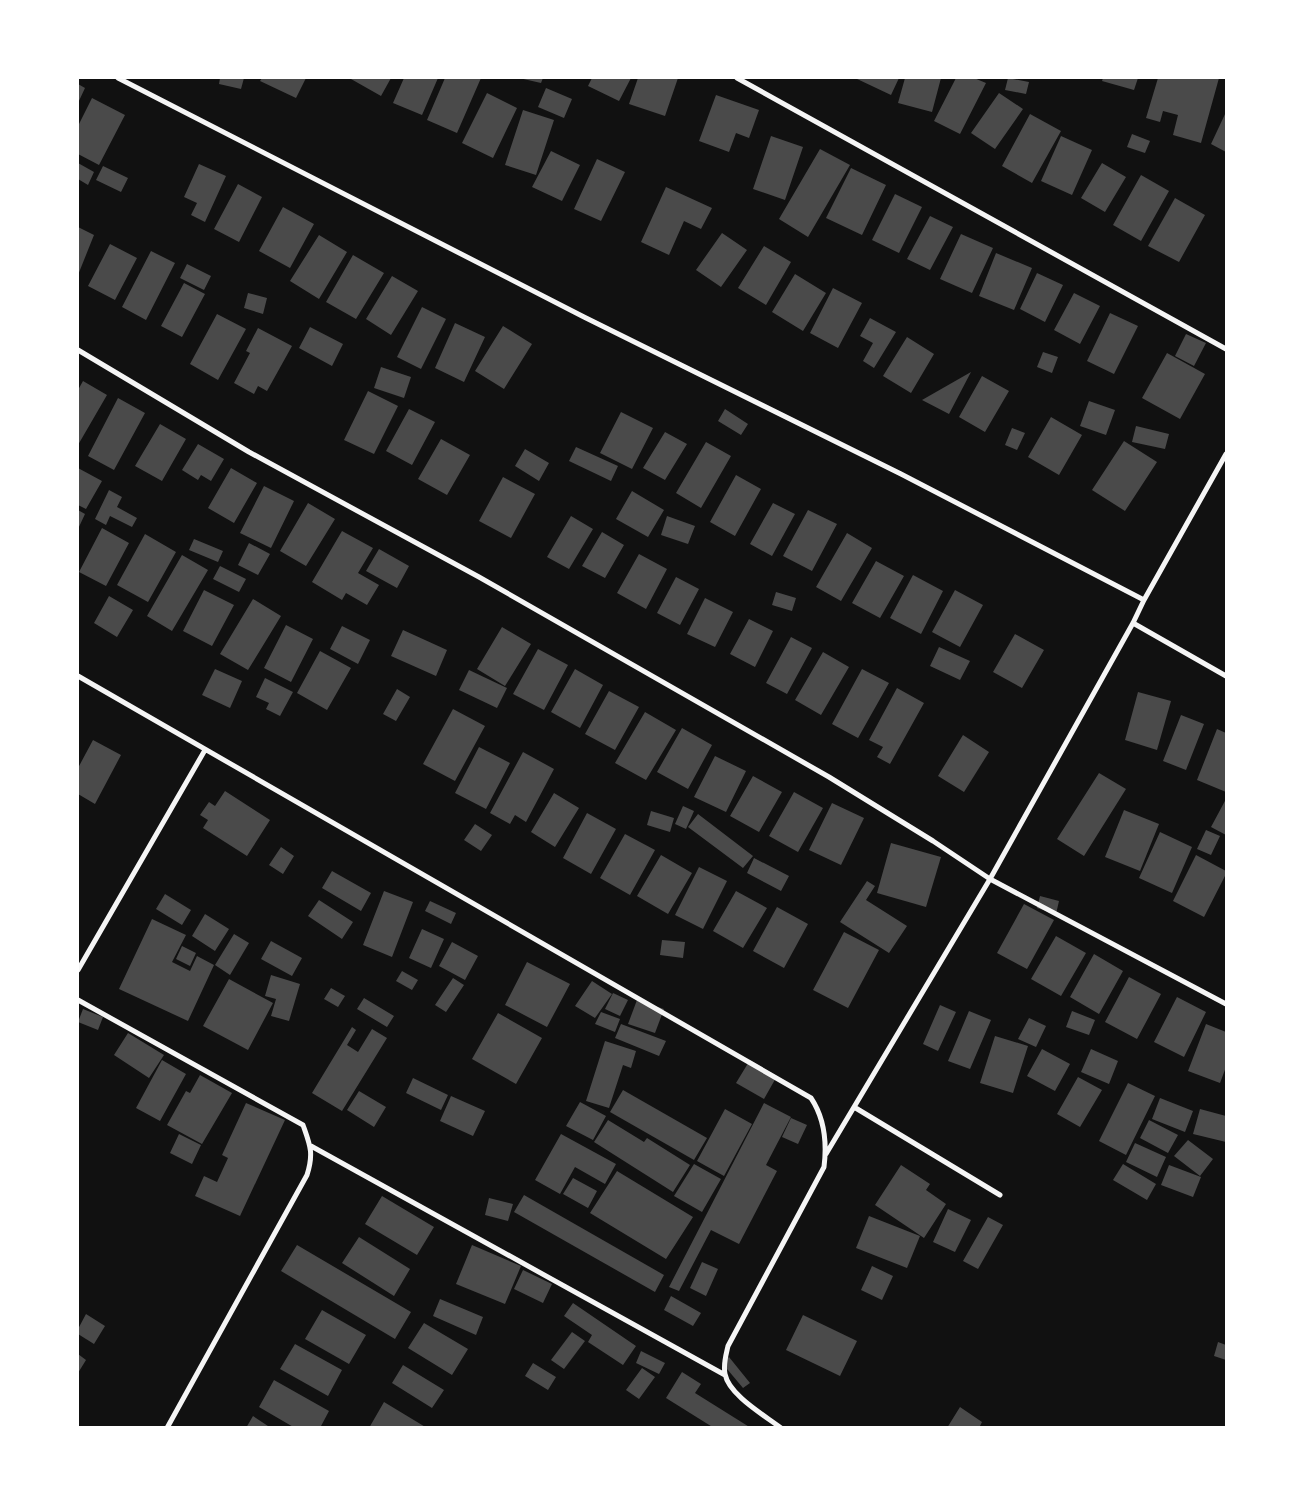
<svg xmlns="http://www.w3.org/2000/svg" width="1304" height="1505" viewBox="0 0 1304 1505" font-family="'Noto Sans',sans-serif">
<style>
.building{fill:#4a4a4a}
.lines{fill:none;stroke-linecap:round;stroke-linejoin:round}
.minor{stroke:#f5f5f5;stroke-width:5}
</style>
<rect width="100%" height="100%" fill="#111"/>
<path class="building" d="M220,78H244L241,89L219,84Z
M262,78H306L296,98L260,81Z
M352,78H391L381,96L351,79Z
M404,78H438L422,115L393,103Z
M445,78H481L457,133L427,120Z
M519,78H543L541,83Z
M592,78H631L619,101L588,86Z
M638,78H678L665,116L629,104Z
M855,78H899L891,95Z
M905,78H941L932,112L898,103Z
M956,78H974L986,83L960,134L934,121Z
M1008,78L1029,82L1026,94L1005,90Z
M1103,78H1138L1134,90L1102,81Z
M1158,78H1219L1201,143L1173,135L1178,115L1163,111L1160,122L1146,118Z
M78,84L85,88L78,103Z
M546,88L572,99L564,118L538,107Z
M487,93L517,108L493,158L462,143Z
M999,93L1023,109L995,149L971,133Z
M716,95L759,110L749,138L736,133L729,152L699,141Z
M92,98L125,115L99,165L78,154V126Z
M523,110L554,120L536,175L505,165Z
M1226,112V152L1211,144Z
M1030,114L1061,131L1032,183L1002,166Z
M1132,134L1150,141L1145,153L1127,147Z
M771,136L803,147L785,200L753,189Z
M1061,136L1092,150L1072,195L1041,181Z
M820,149L850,165L808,237L779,219Z
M551,151L580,165L562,201L532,187Z
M597,159L625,172L601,221L574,209Z
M78,163L94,172L88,185L78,179Z
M1102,163L1126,177L1105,212L1081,198Z
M199,164L226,176L205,222L191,215L197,203L184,197Z
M103,166L128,178L121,192L96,180Z
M851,168L886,185L862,235L826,218Z
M1141,175L1169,191L1141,241L1113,225Z
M238,184L262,197L239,242L214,229Z
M666,187L712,208L701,229L684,221L669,255L641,242Z
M895,194L922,207L899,253L872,240Z
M1175,198L1205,215L1179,262L1148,246Z
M283,207L314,224L290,268L259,251Z
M930,216L953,227L930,270L907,259Z
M78,227L94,235L78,275Z
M722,233L747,250L721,287L696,270Z
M961,234L993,248L972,293L940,279Z
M319,235L347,252L319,299L290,281Z
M110,244L137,258L115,300L88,286Z
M764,246L791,262L766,305L738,288Z
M151,251L175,263L146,320L122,307Z
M996,253L1032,268L1014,310L979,296Z
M353,255L384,273L356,319L326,302Z
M187,264L211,276L204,290L180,278Z
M1037,273L1063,285L1045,322L1020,309Z
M795,274L826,293L803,331L772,312Z
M392,276L418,291L391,335L366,319Z
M184,283L205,294L182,337L161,326Z
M833,288L862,303L838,348L810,333Z
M248,293L267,298L263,314L244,308Z
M1074,293L1100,306L1080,344L1054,330Z
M422,307L446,319L421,369L397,357Z
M1110,313L1138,326L1114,374L1087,361Z
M217,314L246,329L218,380L190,364Z
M870,318L896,332L874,368L863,361L873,343L860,336Z
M455,323L485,337L464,382L435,368Z
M503,326L532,344L504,389L475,371Z
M310,327L343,344L332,366L299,348Z
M258,328L292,346L267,391L258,386L254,394L234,383L250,353L246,351Z
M1186,334L1206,343L1194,366L1175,356Z
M907,337L934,354L911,393L883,376Z
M1043,352L1058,357L1052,373L1037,367Z
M1167,353L1205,374L1180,419L1142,398Z
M381,367L411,377L404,398L374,388Z
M971,372L949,414L922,400Z
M982,376L1009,391L985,432L959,417Z
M83,381L107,395L78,445V390Z
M368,391L398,406L374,454L344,440Z
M118,398L145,413L114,470L88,456Z
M1089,401L1115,410L1106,435L1080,426Z
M409,409L435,422L412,465L386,451Z
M725,409L748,424L741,435L718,421Z
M621,412L653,428L632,469L600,453Z
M1051,417L1082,435L1059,475L1028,457Z
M160,424L186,439L162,481L135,466Z
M1136,426L1169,434L1165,449L1132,442Z
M1012,428L1025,433L1017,450L1005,445Z
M665,432L687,444L665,480L643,468Z
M441,439L470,455L447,495L418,479Z
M1124,441L1157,462L1125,511L1092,490Z
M706,442L731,456L701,508L676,493Z
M198,444L224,459L211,481L201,475L198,480L182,470Z
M576,447L618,466L611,481L569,461Z
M525,449L549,463L539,481L515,466Z
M78,468L102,481L86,509L78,505Z
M231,468L257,483L234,523L208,508Z
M736,475L761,489L735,536L710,522Z
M503,477L535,494L511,538L479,521Z
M264,486L294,501L271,548L240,533Z
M109,490L122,497L117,507L137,518L132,527L110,516L106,525L95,519Z
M632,491L664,510L648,537L616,519Z
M308,503L335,519L306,566L280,551Z
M773,503L795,514L772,556L750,544Z
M78,510L85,514L78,529Z
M808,510L837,524L812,571L783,556Z
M571,516L593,529L569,569L547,557Z
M667,516L695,526L688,544L661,535Z
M102,528L129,543L106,586L79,572Z
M342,531L373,548L358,573L379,585L367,605L346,593L342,600L312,582Z
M602,532L624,545L605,578L582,566Z
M847,533L872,548L841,601L816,587Z
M145,534L176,552L148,602L117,585Z
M194,539L223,551L218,562L189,550Z
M249,543L270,554L258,575L238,565Z
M379,549L409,566L397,588L366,571Z
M639,554L667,569L646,609L617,593Z
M182,555L208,570L172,631L147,616Z
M876,561L904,576L880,618L852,603Z
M220,566L246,579L239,592L213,579Z
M913,575L943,591L921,634L890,618Z
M676,577L699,589L680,625L657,613Z
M204,590L234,605L212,646L183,631Z
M955,590L983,605L960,647L932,632Z
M776,592L796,598L792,611L772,605Z
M109,596L133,610L117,637L94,623Z
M705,598L733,612L715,647L687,634Z
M253,599L281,616L248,670L220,654Z
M749,619L773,631L755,667L730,654Z
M286,625L313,639L291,682L264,668Z
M342,626L370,640L358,664L330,649Z
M502,627L531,644L505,686L477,669Z
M403,630L447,650L436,676L391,656Z
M1015,634L1044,650L1022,688L993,672Z
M791,637L812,648L787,694L766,683Z
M939,647L970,661L960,680L930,666Z
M538,649L568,665L544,710L513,694Z
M320,651L351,668L327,710L297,693Z
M823,652L849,667L821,715L795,700Z
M215,669L242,681L230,708L202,695Z
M575,669L603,685L580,728L551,712Z
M862,669L889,683L858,738L832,724Z
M469,670L507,688L497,708L459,690Z
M265,678L293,692L280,716L266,709L269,703L256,697Z
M897,688L924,703L890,764L877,757L883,747L869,740Z
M397,689L410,697L396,721L383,714Z
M609,691L639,707L615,750L585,734Z
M1138,692L1171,701L1157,750L1125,740Z
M453,709L485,726L455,781L423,764Z
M645,712L676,730L646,780L615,763Z
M1181,715L1204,724L1186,770L1163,761Z
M682,728L712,745L688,789L657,772Z
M1217,729L1226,733V792L1197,780Z
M963,735L989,752L964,792L938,776Z
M93,740L121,755L95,804L78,794V768Z
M479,747L510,763L486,809L455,793Z
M523,752L554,769L526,822L515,815L510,824L490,813Z
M715,756L746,771L726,812L694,797Z
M1099,773L1126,789L1084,856L1057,839Z
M753,776L782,792L759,832L730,816Z
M225,791L270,820L247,856L203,828L208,820L200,815L209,802L215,806Z
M794,792L823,808L798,852L769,836Z
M554,793L579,808L555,847L531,832Z
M1226,799V835L1211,827Z
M832,803L864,818L841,865L809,850Z
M683,806L694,811L686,829L675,824Z
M1124,810L1159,824L1140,871L1105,857Z
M651,811L674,818L670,832L647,825Z
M587,813L616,829L591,874L563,858Z
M698,814L753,856L743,868L688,827Z
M475,824L492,835L481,851L464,840Z
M1206,830L1220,836L1211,855L1197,849Z
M1160,832L1192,847L1172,893L1139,878Z
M625,834L655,850L630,895L600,878Z
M891,843L941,857L926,907L877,893Z
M281,847L294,856L283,874L269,865Z
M661,855L692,873L668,914L637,896Z
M1196,855L1226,871V874L1204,917L1173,901Z
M754,858L789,876L781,891L747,873Z
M699,867L727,881L703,929L675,915Z
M332,871L371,893L361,911L322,888Z
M867,881L875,886L866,900L907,926L889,953L840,922Z
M384,891L413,902L392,957L363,945Z
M736,891L767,908L743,948L713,931Z
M165,894L191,910L182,925L156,909Z
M1040,896L1059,901L1056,914L1037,908Z
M319,900L353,922L342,939L308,916Z
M430,901L456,913L451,924L425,911Z
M1024,904L1054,920L1027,969L997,953Z
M777,907L808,924L784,968L753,951Z
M205,914L229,929L215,951L192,936Z
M152,919L186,935L172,962L190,971L197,956L214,965L188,1021L119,989Z
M422,929L444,939L431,968L409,958Z
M844,932L879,950L848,1008L813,990Z
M234,934L249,943L230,975L215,965Z
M1056,936L1086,953L1061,996L1031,979Z
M662,940L685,942L683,958L660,955Z
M271,941L302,958L292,976L261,959Z
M452,942L478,956L465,980L439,966Z
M182,946L196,953L190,966L176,959Z
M1094,954L1123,971L1099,1014L1070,997Z
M527,962L570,984L547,1027L505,1005Z
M402,971L418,980L412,990L396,981Z
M271,975L300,984L289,1021L271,1016L276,999L265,996Z
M1129,977L1161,994L1137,1039L1105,1022Z
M453,978L464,985L446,1012L435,1005Z
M229,979L273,1003L248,1050L203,1026Z
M592,981L612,994L595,1018L575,1006Z
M331,988L345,996L338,1007L324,999Z
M613,993L628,1000L620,1016L605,1009Z
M1177,997L1206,1012L1184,1057L1154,1042Z
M364,998L394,1016L387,1027L357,1009Z
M637,1000L664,1009L655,1033L628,1024Z
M940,1005L956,1012L938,1051L923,1044Z
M83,1009L103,1017L98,1030L78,1022Z
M969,1011L991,1020L970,1069L948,1061Z
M1072,1011L1095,1020L1089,1035L1066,1027Z
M601,1012L620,1019L615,1032L595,1024Z
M498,1013L542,1038L516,1084L472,1059Z
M1029,1018L1046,1026L1036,1047L1018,1039Z
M621,1024L666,1041L659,1056L615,1038Z
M1206,1024L1226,1032V1067L1220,1083L1188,1071Z
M352,1027L356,1030L347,1045L358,1052L372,1029L387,1038L342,1111L312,1093Z
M128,1033L164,1055L149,1078L114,1055Z
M995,1036L1028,1046L1013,1093L980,1083Z
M605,1041L636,1051L631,1068L623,1065L609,1108L586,1101Z
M1042,1049L1070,1064L1055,1091L1027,1076Z
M1091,1049L1118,1061L1109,1084L1081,1072Z
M162,1060L186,1074L160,1121L136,1108Z
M750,1060L777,1076L764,1099L736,1083Z
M200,1075L232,1093L202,1144L167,1125L186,1091L190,1093Z
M1078,1077L1102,1090L1080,1127L1057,1114Z
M413,1078L448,1095L441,1110L406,1093Z
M1128,1083L1155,1096L1126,1155L1099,1141Z
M623,1090L707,1138L694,1160L610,1112Z
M359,1091L386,1107L374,1127L347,1110Z
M451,1096L485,1111L473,1136L440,1121Z
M1160,1098L1193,1111L1185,1132L1152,1119Z
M580,1102L606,1116L593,1140L566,1126Z
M246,1103L285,1120L240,1216L195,1196L204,1176L217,1182L228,1158L222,1155Z
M764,1103L791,1117L766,1165L777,1171L739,1244L711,1230L679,1291L669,1287Z
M725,1109L752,1124L724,1176L697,1161Z
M1200,1109L1226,1116V1142L1193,1134Z
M791,1118L807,1125L798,1144L782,1137Z
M608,1120L644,1142L647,1138L690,1165L673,1192L594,1142Z
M1149,1120L1178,1135L1168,1153L1140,1138Z
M179,1134L201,1145L192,1164L170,1153Z
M561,1134L616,1164L605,1184L575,1167L560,1194L535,1180Z
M1188,1140L1213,1159L1200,1176L1174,1156Z
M1135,1143L1166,1157L1157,1177L1126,1162Z
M694,1164L721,1179L702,1212L674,1196Z
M1123,1164L1156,1184L1147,1200L1113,1180Z
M901,1165L930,1184L926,1190L946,1204L924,1238L875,1205Z
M1169,1165L1201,1177L1193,1197L1161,1185Z
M617,1171L693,1217L666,1259L590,1213Z
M573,1178L597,1191L588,1208L563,1194Z
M524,1195L664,1275L655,1292L514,1212Z
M382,1196L434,1227L417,1255L365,1224Z
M489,1198L513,1204L508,1221L485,1215Z
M948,1209L971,1220L955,1252L933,1242Z
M869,1216L920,1236L907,1268L856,1248Z
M988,1217L1003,1225L978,1269L963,1261Z
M359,1237L410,1269L394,1296L342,1263Z
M297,1245L411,1312L395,1339L281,1271Z
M472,1245L521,1266L505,1304L456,1284Z
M702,1262L718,1269L706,1296L690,1288Z
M872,1266L893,1276L882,1300L861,1290Z
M523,1270L552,1284L543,1303L514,1289Z
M671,1296L701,1313L693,1326L664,1310Z
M440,1299L483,1317L476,1335L433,1316Z
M573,1303L636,1346L623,1365L588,1342L592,1335L564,1316Z
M322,1310L366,1335L349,1364L305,1339Z
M86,1314L105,1326L94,1344L78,1334V1329Z
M803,1315L857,1341L840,1376L786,1350Z
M424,1323L468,1349L452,1375L408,1348Z
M572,1332L585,1341L564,1369L551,1360Z
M1218,1342L1226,1345V1360L1214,1356Z
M295,1344L342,1370L328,1396L280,1369Z
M641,1351L665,1363L659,1374L636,1363Z
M78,1354L86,1360L78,1373Z
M729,1357L750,1383L743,1388L722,1363Z
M533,1363L556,1377L548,1390L525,1376Z
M403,1365L444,1390L432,1408L392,1383Z
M642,1368L655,1377L639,1399L626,1390Z
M682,1372L701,1384L695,1393L751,1428H714L666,1398Z
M274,1380L329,1411L320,1428H295L259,1407Z
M384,1402L427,1428H369Z
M960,1407L982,1422L979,1428H947Z
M253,1416L271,1428H246Z"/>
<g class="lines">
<path class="minor" d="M118,78L584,317L901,474L1144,600
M737,78L1226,349
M78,350L249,452L479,577L829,777L933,841L990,879L1226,1004
M1133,623L1226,676
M78,676L811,1098C825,1119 827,1143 824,1167L728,1346C726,1355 723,1364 725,1374C729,1395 764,1415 781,1428
M78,970L205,750
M78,1000L303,1125C310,1145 314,1153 307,1175L167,1428
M854,1107L1000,1195
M311,1146L725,1375
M826,1154L990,879L1133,623L1144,600L1226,454"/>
</g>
<rect width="1304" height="1505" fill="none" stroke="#ffffff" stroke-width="158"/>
</svg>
